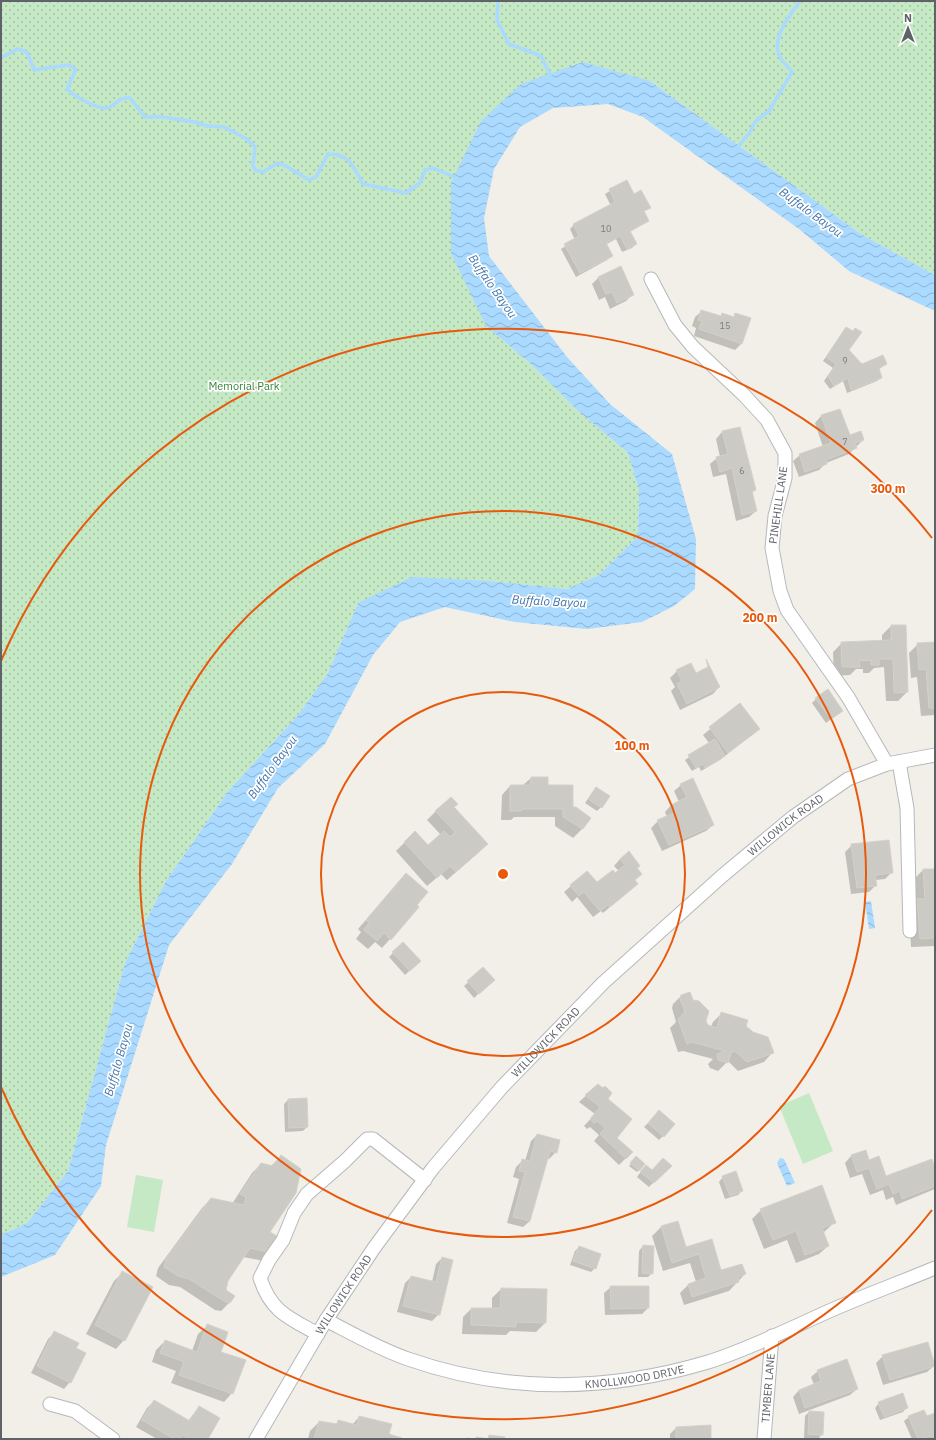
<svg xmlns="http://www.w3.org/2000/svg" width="936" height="1440" viewBox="0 0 936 1440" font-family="'IBM Plex Sans',sans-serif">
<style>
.grass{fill:#c5e8c5}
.park{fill:url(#park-dots)}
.water{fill:url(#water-waves)}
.shadow{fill:#0003}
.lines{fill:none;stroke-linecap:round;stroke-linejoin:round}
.stream{stroke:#aadaff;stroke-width:3.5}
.building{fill:#cccac5;stroke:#d6d1c6}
.minor-casing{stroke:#b5b8bc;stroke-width:15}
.minor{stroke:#fff;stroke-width:13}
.ring{fill:none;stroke:#e8590c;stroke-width:2}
.labels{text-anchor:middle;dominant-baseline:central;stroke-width:3.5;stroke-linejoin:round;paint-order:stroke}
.number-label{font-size:9px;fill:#7a7d7f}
.park-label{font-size:11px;fill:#348238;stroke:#fff}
.street-label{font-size:11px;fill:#5f6368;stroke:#fff}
.water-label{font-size:12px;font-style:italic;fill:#4174aa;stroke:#fff}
.centre{fill:#e8590c;stroke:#fff;stroke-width:2}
.ring-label{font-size:12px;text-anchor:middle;font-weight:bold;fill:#e8590c;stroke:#fff;stroke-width:3.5;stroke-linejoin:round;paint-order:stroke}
</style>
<defs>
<pattern id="park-dots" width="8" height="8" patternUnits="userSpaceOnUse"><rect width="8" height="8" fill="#c5e8c5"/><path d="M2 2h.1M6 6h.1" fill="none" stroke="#a3c0a4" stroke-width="1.8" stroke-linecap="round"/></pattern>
<pattern id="water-waves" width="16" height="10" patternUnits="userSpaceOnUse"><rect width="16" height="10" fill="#aadaff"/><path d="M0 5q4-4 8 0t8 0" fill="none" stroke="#8eb4d2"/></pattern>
</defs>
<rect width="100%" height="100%" fill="#f1efe8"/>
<path class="grass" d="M809,1093L833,1151L803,1164L779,1106Z
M136,1175L163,1180L154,1232L127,1227Z"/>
<path class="park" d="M1,1H935V275L861,234L650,81L481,121L486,326L532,365L577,410L628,453L639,490L638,536L599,575L567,589L490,581L358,603L328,673L299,714L229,790L166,881L125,963L68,1171L27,1223L1,1235Z"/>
<path class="water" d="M583,62L650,81L861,234L935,275V311L849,271L799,229L643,117L608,104L553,108L520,127L494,169L484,218L489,256L567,357L610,404L672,454L696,539L695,589L674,606L642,622L587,629L515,622L445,607L400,622L373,655L325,744L278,788L232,864L169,945L106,1145L101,1186L55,1255L1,1277V1235L27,1223L68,1171L125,963L166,881L229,790L299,714L328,673L358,603L412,577L490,581L567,589L599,575L638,536L639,490L628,453L577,410L532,365L486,326L451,253V183L481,121L521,84Z
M871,901L875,928L869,929L865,902Z
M780,1158L784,1159L795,1183L787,1186L777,1163Z"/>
<path class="shadow" d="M626,181L634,195L649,207L644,212L648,221L630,232L636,244L632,248L622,252L616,239L605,245L611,256L607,260L576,277L561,249L575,240L570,229L574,225L611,206L605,194Z
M620,268L632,295L626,301L610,309L605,297L599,300L592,284L598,278Z
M702,311L720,317L722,314L732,318L736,314L750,319L741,344L735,350L694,336L696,328L692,326L695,317Z
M846,328L848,350L862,365L886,364L878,370L881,377L877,381L847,393L843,381L830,389L824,381L833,368L823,361Z
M840,410L849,437L863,440L849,454L826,463L819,470L799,477L793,461L800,455L823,447L815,423L821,416Z
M722,432L755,490L752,493L756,511L749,517L736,521L726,474L713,477L710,464L717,458L720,457L716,439Z
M891,626H905L907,692L898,701H886L884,667L874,668L869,673H863V669H856L850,675L834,676L833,652L842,643L882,641V635Z
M935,643V715L921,716L917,677L911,678L909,653L918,644Z
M677,671L696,675L719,687L713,694L680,710L671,691L675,687L670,678Z
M816,699L842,711L826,723L812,703Z
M740,704L759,729L720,760L701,771L699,767L692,771L685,760L709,743L703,735Z
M531,778L547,786L572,808L582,829L573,838L555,826V817H514L511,820H501L502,795L510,786H522Z
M681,785L713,825L706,831L662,851L651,828L658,821L667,817L665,812L671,805L679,802L674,791Z
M592,793L601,807L597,811L585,803Z
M453,807L478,853L447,880L441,874L427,886L396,851L404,843L428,846L441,835L427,820L436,811Z
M852,845L892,872L885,879L875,880L876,885L869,892L851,894L845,852Z
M620,859L636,869L634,880L637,884L603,913L601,911L593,917L577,897L572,902L564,892L587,872L597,884L619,871L614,866Z
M935,868V946L911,947L909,909L916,902L914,879L923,870H933Z
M406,874L390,939L382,948L375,942L368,949L356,939L361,932L358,929Z
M403,943L420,961L405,975L389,957Z
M483,969L489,984L474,998L464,986Z
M682,995L692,1001L707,1026L711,1027L713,1022L722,1013L745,1026L772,1053L764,1062L738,1071L728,1061L718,1071L710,1068L708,1064L713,1059L683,1051L678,1052L670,1028L676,1022L672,1008L673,1004Z
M598,1085L607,1099L616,1138L626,1158L619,1165L594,1141L599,1135L590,1127L587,1129L584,1126L595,1114L579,1102Z
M288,1100L307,1127L303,1131L285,1132L284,1104Z
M655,1116L663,1136L659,1140L644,1127Z
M537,1135L556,1152L549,1159L547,1158L530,1221L523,1227L507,1223L519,1179L513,1177L516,1167L523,1160L525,1161L531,1141Z
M865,1151L869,1161L886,1178L935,1171V1189L896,1205L893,1197L886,1200L883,1190L870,1195L862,1174L850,1178L845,1163L851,1156Z
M281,1156L269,1232L276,1237L264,1261L243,1257L227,1281L225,1291L230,1302L221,1311L215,1310L180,1287L169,1285L156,1276L158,1268L202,1208L211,1199L232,1204L252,1173L261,1164L271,1166Z
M636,1158L644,1164L637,1172L629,1166Z
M670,1166L649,1187L637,1177L642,1170L652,1171Z
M723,1177L742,1191L738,1195L725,1199L719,1182Z
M761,1210L835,1222L823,1233L828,1246L819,1254L796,1263L787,1240L764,1249L752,1219Z
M677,1222L685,1248L711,1240L721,1272L745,1274L729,1291L684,1305L680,1293L689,1284L696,1282L690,1263L663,1271L652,1236L661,1227Z
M643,1246L652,1273L648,1277H638L639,1251Z
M579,1247L595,1268L591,1272L570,1265L575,1251Z
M442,1258L439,1314L432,1321L397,1312L405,1283L411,1277L432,1282L436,1264Z
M123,1272L124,1340L116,1349L86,1334L114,1281Z
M611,1287L648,1308L642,1314L605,1315L604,1293Z
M501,1289L545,1323L536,1332L510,1331L506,1335L462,1334L463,1317L471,1309H492V1298Z
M207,1326L220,1352L232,1393L224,1402L171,1383L176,1371L152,1362L156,1350L165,1341L192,1351L198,1334Z
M55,1332L75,1349L70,1382L64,1389L31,1373L48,1339Z
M883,1356L934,1366L927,1372L883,1385L876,1363Z
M818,1371L857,1389L850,1395L799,1414L793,1397L799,1390L814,1385L811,1377Z
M154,1401L188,1421L199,1407L207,1439H157L136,1427L147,1408Z
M879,1403L907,1407L903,1412L880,1420L875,1408Z
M809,1412L822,1434L818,1439L804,1438L805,1416Z
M935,1414V1439H912L904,1421L909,1417H926Z
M359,1417L388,1435L401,1439H308L310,1431L319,1422L335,1425L338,1422L352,1425Z
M676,1428L710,1439H670V1434Z"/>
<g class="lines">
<path class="stream" d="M498,1L497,20L509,44L541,56L552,79
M1,56H5L17,49L27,52L34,70L68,65L76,69L67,89C74,96 100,112 110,107C119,102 117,98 130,98L145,117H162L195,122L207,126L224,127L247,139L255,147L253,165L255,170L263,172L278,163L286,166L309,180L316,177L328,154C351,154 353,167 363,184L406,193L420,183L425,170L433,168L457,178
M737,148L750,132L755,122L769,111L792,72C789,67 781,61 779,55C772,36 790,15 800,1"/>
</g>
<path class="building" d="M627,180L634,194L641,190L651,208L644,211L649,221L630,231L637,244L627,249L620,236L606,243L613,256L580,273L564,244L579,236L573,224L615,202L609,189Z
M621,266L634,295L617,303L612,292L606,294L598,277Z
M701,310L721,316L722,313L734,317L735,313L751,318L742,344L699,329L702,321L698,320Z
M846,327L853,331L855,328L862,332L849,350L862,364L883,355L887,364L879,368L882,378L851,390L848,378L834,386L828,376L836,364L826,357Z
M840,409L850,435L861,431L864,440L855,443L857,448L826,460L827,464L805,472L799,454L831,443L821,415Z
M740,427L756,490L752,491L757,511L742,515L732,468L720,472L716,457L728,454L722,431Z
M891,625H906L908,692L894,693L893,659H879V665H871V660L859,661L860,667H842L841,642L891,640Z
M935,642V708H929L926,669L919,670L917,643Z
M706,659L720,687L687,704L677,684L682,681L676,670L691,663L696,673L708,667Z
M828,689L843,711L831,719L815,698Z
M740,703L760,729L728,753L709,727Z
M715,739L725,756L705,768L703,764L696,768L688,755Z
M531,777H548V785H573V807H576L591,818L583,829L563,817V809H523L521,811H510V785H530Z
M693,778L714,825L669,845L657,820L674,813L671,805L687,797L680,784Z
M596,787L610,796L602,808L588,799Z
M451,797L458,804L454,807L488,844L456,872L450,866L437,878L404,842L415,831L428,845L444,831L450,837L455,832L435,811Z
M889,840L893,873L875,875L877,886L857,888L851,844Z
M629,851L640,866L637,868L642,874L635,880L638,884L610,907L608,905L600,911L584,892L579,896L570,885L587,871L597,882L613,870L615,873L625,865L620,859Z
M923,869H935V938L920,939L917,899H925Z
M406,873L428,892L417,905L419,907L391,940L384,933L377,941L364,930L369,923L366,920Z
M403,942L421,961L410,971L392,952Z
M483,967L495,980L479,994L467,981Z
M690,992L693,1000L699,1001L709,1011L706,1021L708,1025L717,1028L721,1012L748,1020L746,1026L753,1032L768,1037L774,1053L747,1062L735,1051L731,1053L728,1063L718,1060L717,1054L725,1051L692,1042L687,1044L678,1019L685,1012L680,999L681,995Z
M598,1084L603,1088L605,1086L612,1093L608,1099L632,1119L617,1138L633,1152L626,1159L600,1134L605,1128L597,1121L594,1123L590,1119L600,1107L585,1095Z
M307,1098L308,1127L289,1128L288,1099Z
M659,1110L675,1124L664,1137L648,1123Z
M537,1134L560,1140L557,1153L550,1151L530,1221L513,1217L525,1172L519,1171L522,1159L530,1161Z
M866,1150L869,1160L879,1156L886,1176L932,1159L935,1168V1186L902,1199L900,1191L893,1194L889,1184L877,1189L869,1168L857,1172L851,1155Z
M281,1155L301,1169L296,1193L270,1232L277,1236L273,1253L250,1248L228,1281L226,1290L235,1296L230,1303L224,1301L189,1279L178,1276L164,1267L166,1259L211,1198L244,1205L246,1197L240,1194L261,1163L273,1166Z
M636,1156L645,1164L639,1171L630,1163Z
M663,1158L672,1166L654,1183L640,1172L646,1165L652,1170Z
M736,1171L743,1191L730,1196L722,1176Z
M822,1185L836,1223L822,1228L829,1246L805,1255L796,1231L773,1240L760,1209Z
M678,1221L686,1247L712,1239L721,1270L742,1264L746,1274L738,1277L739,1282L692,1297L688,1284L706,1278L699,1254L672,1263L661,1226Z
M643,1245L654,1246L653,1274L642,1273Z
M579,1246L601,1254L596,1269L573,1261Z
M442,1257L453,1260L440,1315L403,1306L411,1276L436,1282Z
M122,1271L153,1287L125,1341L95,1325Z
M610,1286H649V1308L611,1309Z
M501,1288L547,1289L546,1323L516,1322V1327L471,1325V1308H500Z
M207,1324L228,1332L221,1352L246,1360L233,1394L179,1375L184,1362L160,1353L165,1340L197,1352Z
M54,1331L79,1343L76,1348L86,1353L71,1383L37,1366Z
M928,1342L935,1366L890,1380L882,1355Z
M847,1359L858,1389L805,1408L799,1390L821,1381L817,1370Z
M903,1393L908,1408L884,1417L878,1402Z
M154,1400L190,1421L199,1406L220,1418L208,1439H189L183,1435L180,1439H174L142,1420Z
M924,1410L927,1416L935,1413V1439H933L931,1436L918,1439L908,1416Z
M809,1411L824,1412L823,1435L808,1434Z
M359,1416L392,1424L389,1434L402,1438V1439H314L319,1421L337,1424L338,1420L357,1425Z
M711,1425V1439H676V1427Z
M489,1435L505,1437V1439H466V1438L476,1439V1437L488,1439Z"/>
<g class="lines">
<g class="minor-casing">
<g id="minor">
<path d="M651,279L675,325L693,347L744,395L767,420L785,453V478L775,516L772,548L780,591L787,610L848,697L887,764"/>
<path d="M899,762L907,808L910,931"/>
<path id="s1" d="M326,1320C353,1334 379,1349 408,1359C508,1394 607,1392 708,1362C749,1349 789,1329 827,1312C863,1296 899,1283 935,1268"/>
<path d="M318,1334C289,1318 271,1312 260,1278L269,1260L283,1240L294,1213L307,1194L345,1161L367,1139H373L425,1180"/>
<path d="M50,1404L75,1411L113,1439"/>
<path id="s2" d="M256,1439L326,1320L374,1248L433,1168L502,1087L603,983L722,876L793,817L848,779L887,764L935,755"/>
<path id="s3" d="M764,1439L772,1336"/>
</g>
</g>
<use href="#minor" class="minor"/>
</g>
<g class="ring">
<circle cx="503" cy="874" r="182"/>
<circle cx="503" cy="874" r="363"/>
<path d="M932 1210A545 545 0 0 1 1 1087M1 661A545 545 0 0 1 932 538"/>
</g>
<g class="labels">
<g class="number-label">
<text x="606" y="228">10</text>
<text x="725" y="325">15</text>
<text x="845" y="360">9</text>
<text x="845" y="441">7</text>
<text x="742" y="470">6</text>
</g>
<g class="park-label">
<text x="244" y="386">Memorial Park</text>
</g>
<g class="street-label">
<text transform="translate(778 505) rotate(-82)">PINEHILL LANE</text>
<text stroke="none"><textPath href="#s2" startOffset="817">WILLOWICK ROAD</textPath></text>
<text stroke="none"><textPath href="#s2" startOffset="493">WILLOWICK ROAD</textPath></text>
<text stroke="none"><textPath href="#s2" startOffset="169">WILLOWICK ROAD</textPath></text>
<text stroke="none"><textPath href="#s1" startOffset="321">KNOLLWOOD DRIVE</textPath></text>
<text stroke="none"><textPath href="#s3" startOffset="51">TIMBER LANE</textPath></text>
</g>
<g class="water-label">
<text transform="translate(811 212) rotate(36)">Buffalo Bayou</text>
<text transform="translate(493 286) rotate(55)">Buffalo Bayou</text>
<text transform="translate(549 601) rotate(3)">Buffalo Bayou</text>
<text transform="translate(272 767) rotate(-54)">Buffalo Bayou</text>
<text transform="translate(118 1060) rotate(-74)">Buffalo Bayou</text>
</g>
</g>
<circle cx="503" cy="874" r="6" class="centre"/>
<g class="ring-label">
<text x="888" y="493">300 m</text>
<text x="760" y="622">200 m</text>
<text x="632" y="750">100 m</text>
</g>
<rect width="936" height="1440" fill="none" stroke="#5f6368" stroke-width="4"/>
<g transform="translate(908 28)" stroke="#ffffff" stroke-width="3" paint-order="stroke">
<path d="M0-3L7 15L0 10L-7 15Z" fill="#5f6368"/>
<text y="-6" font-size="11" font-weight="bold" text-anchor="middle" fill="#5f6368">N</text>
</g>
</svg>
